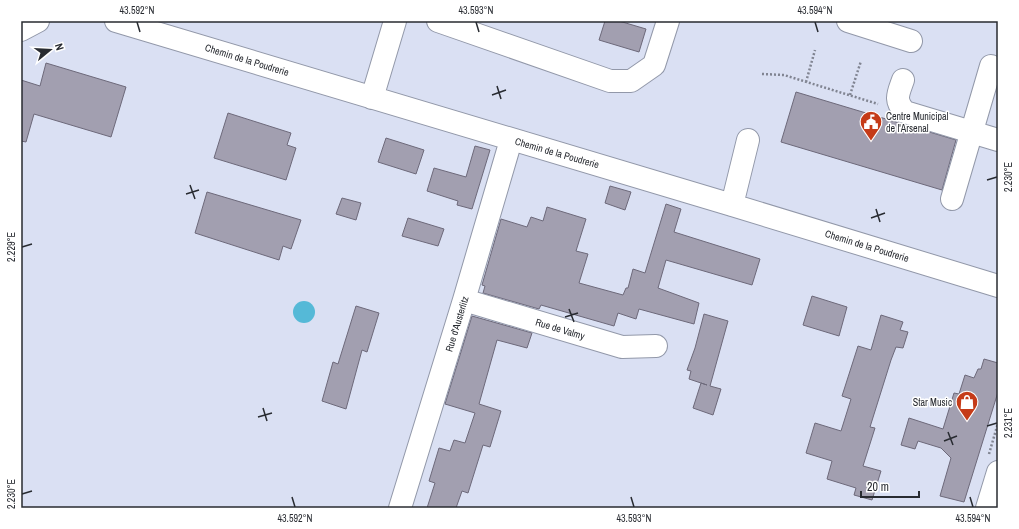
<svg xmlns="http://www.w3.org/2000/svg" width="1019" height="529" viewBox="0 0 1019 529" font-family="'Archivo Narrow',sans-serif">
<style>
.water{fill:#55b9d7}
.building{fill:#a29fb0;stroke:#6d697a}
.lines{fill:none;stroke-linecap:round;stroke-linejoin:round}
.minor-casing{stroke:#9298a9;stroke-width:24}
.major-casing{stroke:#9298a9;stroke-width:24}
.path{stroke:#808491;stroke-width:2.5;stroke-dasharray:2 2;stroke-linecap:butt}
.minor{stroke:#fff;stroke-width:22}
.major{stroke:#fff;stroke-width:22}
.ticks{fill:none;stroke:#282b31;stroke-width:1.5}
.labels{text-anchor:middle;dominant-baseline:central;stroke-width:3;stroke-linejoin:round;paint-order:stroke}
.street-label{font-size:10px;fill:#282b31;stroke:#fff}
.poi-label{font-size:10px;fill:#282b31;stroke:#fff;text-anchor:start}
.neatline{fill:none;stroke:#282b31;stroke-width:1.5}
.ticks-label{font-size:10px;text-anchor:middle;fill:#282b31}
</style>
<rect width="100%" height="100%" fill="#dae0f3"/>
<path class="water" d="M293 312a11 11 0 1 1 22 0a11 11 0 1 1-22 0Z"/>
<path class="building" d="M605,21H619L646,29L639,52L599,40Z
M46,63L126,87L111,137L34,114L26,142L21,141V80L40,86Z
M796,92L956,140L942,190L781,142Z
M228,113L291,133L287,145L296,148L286,180L214,158Z
M386,138L424,150L416,174L378,162Z
M475,146L490,150L472,209L457,205L458,201L427,191L434,168L466,177Z
M610,186L631,192L625,210L605,203Z
M207,192L301,220L291,249L283,246L279,260L195,233Z
M342,198L361,203L356,220L336,214Z
M666,204L681,209L674,232L760,259L752,285L666,260L658,288L699,303L694,324L639,309L636,319L618,313L614,326L541,305L539,309L483,293L485,286L482,285L501,219L527,227L531,217L543,221L547,207L586,219L576,251L588,254L579,283L623,295L626,288H628L633,269L645,273Z
M408,218L444,229L438,246L402,236Z
M812,296L847,307L839,336L803,325Z
M356,306L379,313L367,352L362,350L346,409L322,401L333,362L338,364Z
M704,314L728,321L710,386L721,389L713,415L693,408L701,383L707,385L689,379L691,371L687,370L695,348Z
M881,315L903,322L900,330L908,332L903,348L896,347L891,360L870,427L875,428L863,466L881,471L872,500L854,495L856,488L827,479L832,461L806,453L815,423L841,431L851,399L842,396L858,346L871,350Z
M472,316L532,333L527,348L497,340L479,404L501,411L490,447L483,445L468,493L462,491L456,508H427L435,483L429,481L439,448L450,451L454,440L465,443L475,413L445,404Z
M984,359L998,363V392L964,502L940,496L951,458L941,448L918,441L915,449L901,445L909,418L943,429L954,393L959,394L965,375L974,378L978,369H981Z"/>
<g class="lines">
<g class="minor-casing">
<path id="minor" d="M116,21L732,205L998,286
M438,21L610,81H631L654,65L668,21
M848,21L911,41
M21,30L38,21
M903,80C898,94 894,100 905,112L998,140
M372,98L395,21
M952,199L991,66
M732,205L748,140
M464,300L622,347L656,346
M400,508L464,300L511,140"/>
</g>
<g class="major-casing">
<path id="major" d="M987,508L998,472"/>
</g>
<path class="path" d="M762,74L784,75L878,104
M806,82L815,50
M850,95L861,61
M989,454L998,423"/>
<use href="#minor" class="minor"/>
<use href="#major" class="major"/>
</g>
<path class="ticks" d="M137,22L140,32M476,22L479,32M815,22L818,32M497,86L501,99M492,95L506,90M987,180L997,177M190,185L195,199M186,194L199,190M876,209L880,222M871,218L885,213M22,247L32,244M569,309L574,322M565,317L578,313M263,408L267,421M258,417L272,413M987,426L997,423M948,432L953,445M944,441L957,436M22,494L32,491M292,497L295,507M631,497L634,507M970,497L973,507"/>
<defs>
<g id="civic-pin" transform="scale(1.15)"><path d="M0 17L-7.5 6A9.5 9.5 0 1 1 7.5 6Z" fill="#c53b18" stroke="#fff"/><path d="M-.6-6.5H3V-4.5H.6V-3L4-1V1h2V6H-6V1h2V-1L-.6-3ZM-1.2 2.5V6h2.4V2.5Z" fill="#fff"/></g>
<g id="shop-pin" transform="scale(1.15)"><path d="M0 17L-7.5 6A9.5 9.5 0 1 1 7.5 6Z" fill="#c53b18" stroke="#fff"/><path d="M-5-2.5h2.3a2.7 3.5 0 0 1 5.4 0H5L5.5 6h-11ZM-1.5-2.5h3a1.5 2.3 0 0 0-3 0Z" fill="#fff"/></g>
</defs>
<g fill-rule="evenodd">
<use href="#civic-pin" x="871" y="122"/>
<use href="#shop-pin" x="967" y="402"/>
</g>
<g class="labels">
<g class="street-label">
<text transform="translate(247 60) rotate(17)">Chemin de la Poudrerie</text>
<text transform="translate(557 153) rotate(16)">Chemin de la Poudrerie</text>
<text transform="translate(867 246) rotate(17)">Chemin de la Poudrerie</text>
<text transform="translate(457 324) rotate(-73)">Rue d'Austerlitz</text>
<text transform="translate(560 329) rotate(17)">Rue de Valmy</text>
</g>
<g class="poi-label">
<text x="886" y="116">Centre Municipal<tspan x="886" dy="12">de l'Arsenal</tspan></text>
<text x="952" y="402" text-anchor="end">Star Music</text>
</g>
</g>
<rect width="1019" height="529" fill="none" stroke="#ffffff" stroke-width="44"/>
<g transform="translate(50 50) rotate(72)" stroke="#ffffff" stroke-width="3" paint-order="stroke">
<path d="M0-3L7 15L0 10L-7 15Z" fill="#282b31"/>
<text y="-6" font-size="11" font-weight="bold" text-anchor="middle" fill="#282b31">N</text>
</g>
<path d="M861 491v6h58v-6" fill="none" stroke="#282b31" stroke-width="2"/>
<text x="867" y="491" font-size="12" fill="#282b31" stroke="#ffffff" stroke-width="3" paint-order="stroke">20 m</text>
<rect x="22" y="22" width="975" height="485" class="neatline"/>
<g class="ticks-label">
<text x="137" y="14">43.592°N</text>
<text x="476" y="14">43.593°N</text>
<text x="815" y="14">43.594°N</text>
<text transform="translate(1008 177) rotate(-90)" y="4">2.230°E</text>
<text transform="translate(11 247) rotate(-90)" y="4">2.229°E</text>
<text transform="translate(1008 423) rotate(-90)" y="4">2.231°E</text>
<text transform="translate(11 494) rotate(-90)" y="4">2.230°E</text>
<text x="295" y="522">43.592°N</text>
<text x="634" y="522">43.593°N</text>
<text x="973" y="522">43.594°N</text>
</g>
</svg>
